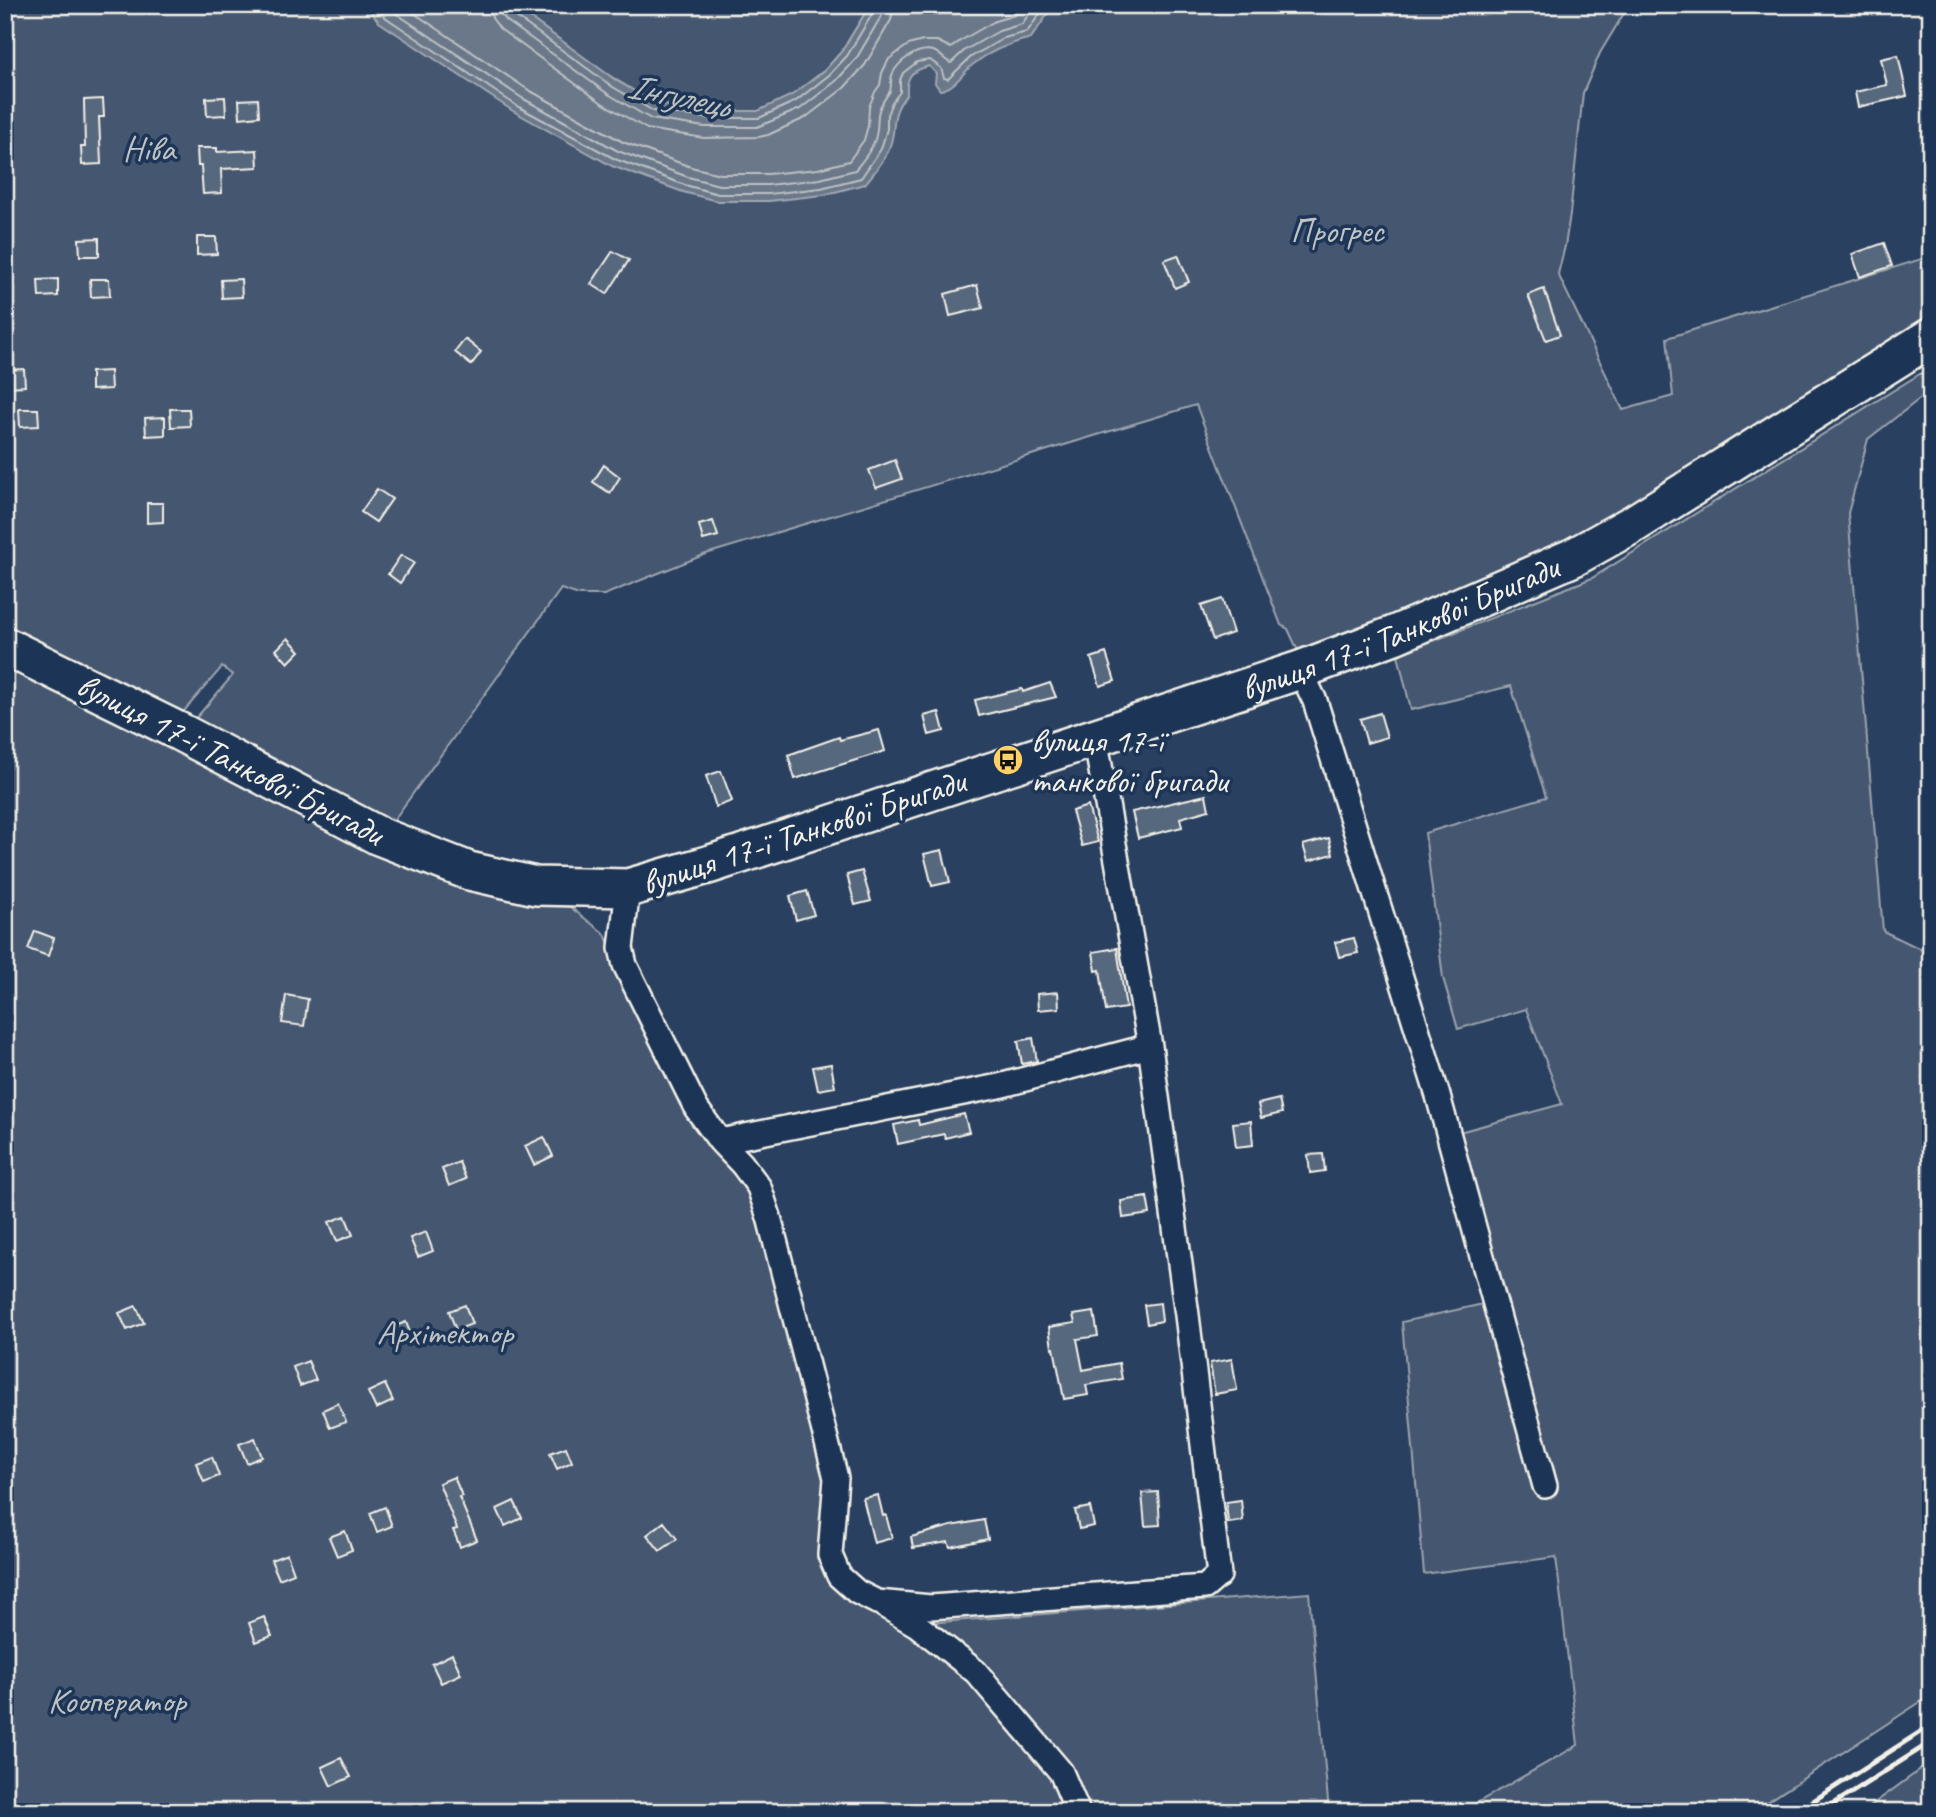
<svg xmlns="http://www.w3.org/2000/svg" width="1936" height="1817" viewBox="0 0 1936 1817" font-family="Caveat,sans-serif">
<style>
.green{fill:#445771;stroke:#9ca4ac;stroke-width:2}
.water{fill:#6a788a;stroke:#a1a8b0;stroke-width:2}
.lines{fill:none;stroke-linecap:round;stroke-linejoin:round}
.shore{stroke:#bdc1c2;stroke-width:2}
.building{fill:#56677d;stroke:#f4f1e8;stroke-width:2}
.minor-casing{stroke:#f4f1e8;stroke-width:28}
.primary-casing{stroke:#f4f1e8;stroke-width:42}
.minor{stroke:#1d3557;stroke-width:23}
.primary{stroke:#1d3557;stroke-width:37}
.rail{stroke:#f4f1e8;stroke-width:5}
.labels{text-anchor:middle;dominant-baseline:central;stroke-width:7;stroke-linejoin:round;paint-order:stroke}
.park-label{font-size:35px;fill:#bfc3c4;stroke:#1d3557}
.street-label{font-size:35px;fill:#f4f1e8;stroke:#1d3557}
.poi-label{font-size:35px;fill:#f4f1e8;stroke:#1d3557;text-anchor:start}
.water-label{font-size:37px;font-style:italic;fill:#bdc1c2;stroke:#1d3557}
</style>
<rect width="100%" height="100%" fill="#2a4060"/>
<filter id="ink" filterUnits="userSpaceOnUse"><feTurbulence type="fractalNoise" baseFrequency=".0143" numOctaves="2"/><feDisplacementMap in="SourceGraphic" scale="14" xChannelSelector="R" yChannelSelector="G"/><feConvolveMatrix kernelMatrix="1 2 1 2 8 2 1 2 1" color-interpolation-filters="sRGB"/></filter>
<g filter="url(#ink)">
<path class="green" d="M5,5H381L591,142L888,92L998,5H1629L1600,53L1583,93L1570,214L1565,246L1558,274L1623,410L1673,396L1667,338L1931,256V322L1570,546L1300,655L1288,629L1281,625L1196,405L706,554L604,595H579L561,589L388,828L190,725L233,675L222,667L178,718L5,632Z
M499,5H870L842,51L825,70L758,124L657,105L570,51L569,46L524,14Z
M1931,367V390L1868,439L1848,513L1883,931L1931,954V1695L1752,1812H1461L1578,1745L1556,1557L1424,1574L1402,1322L1501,1300L1452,1134L1562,1104L1526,1009L1458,1029L1443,978L1425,833L1546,797L1511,686L1411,710L1398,655L1592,578Z
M5,660L172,743L373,854L459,888L570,907L605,934L619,970L751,1187L829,1482L833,1580L927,1623L1309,1593L1329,1812H5Z
M1931,1763V1812H1862L1921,1769Z"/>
<path class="water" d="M366,5H512L617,81L657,104L707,111H758L792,95L825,70L842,51L870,5H1054L1031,38C1011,43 992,50 975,63C963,71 955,89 940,90L935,83L936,73L929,66C911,71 906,76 907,94C887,118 899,127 888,151C883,163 873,174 865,184L823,195L769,201H717L683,192L612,166L513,111L379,22Z"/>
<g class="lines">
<path class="shore" d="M375,5L385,17L517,106L615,159L685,185L718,194H769L821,188L861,178L881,149L887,129V115L892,102L900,92V80L903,73L917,62L930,60L941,68L944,78L948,79L971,57L1004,38L1027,32L1046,5
M386,5L391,10L522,98L618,151L688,177L719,185H768L820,179L855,170C862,162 870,152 874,142C878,133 877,125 878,115C879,105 885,99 890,91C892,86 890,80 892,75C898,61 918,47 933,51C940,53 945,61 951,63L965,50L999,31L1022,24L1035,5
M402,5L527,89L623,142L691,167L720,174H768L818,169L849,161L864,140L868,126L869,107L875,92L880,85L882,73L889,59L908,45L923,41H937L951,48L960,41L995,21L1015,15L1022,5
M490,5L492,18L500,29L602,103L647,129L704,138L759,137L768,135L805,118L844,88L865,65L891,20L894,5
M500,5L501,14L507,21L608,94L651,119L705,127H757L800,109L836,81L856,59L882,15L884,5
M509,5V11L512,14L613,87L653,111L707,118H759L796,101L829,75L847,56L874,11L875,5"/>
</g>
<path class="building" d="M1898,55L1907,96L1858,107L1855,92L1887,85L1881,59Z
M225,97L226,115L207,116L206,98Z
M103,99L104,117H99L101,164L82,165L81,147H85L84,100Z
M258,99L259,116L240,118L239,100Z
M197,148H217V152L257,150L258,167L221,169L222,193L203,194L201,166H198Z
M197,237H216L217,254L197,255Z
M99,238V256H80L79,239Z
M1884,243L1892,266L1860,277L1852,254Z
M613,251L629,260L607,294L591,284Z
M1178,255L1189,282L1175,288L1164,260Z
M58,279V296L39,297L38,280Z
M90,279H109L110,296L91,297Z
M241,279L242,297L222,298L221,280Z
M977,285L983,308L950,316L945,294Z
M1544,289L1560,335L1546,340L1528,295Z
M465,339L481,352L471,365L455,352Z
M24,369L25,386L6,387L5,370Z
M110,371L111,389L91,390V372Z
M19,409H38L39,426L20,427Z
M170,409H189L190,426L171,427Z
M165,417V435L146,436L145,418Z
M895,460L902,479L876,488L869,470Z
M604,465L620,477L610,493L593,482Z
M377,489L392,499L376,522L361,512Z
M147,503H163V522L147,523Z
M713,521L718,536L703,540L699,525Z
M401,555L414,563L400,583L388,574Z
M1222,599L1233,633L1213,640L1201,606Z
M288,638L300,651L288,663L276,650Z
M1106,653L1115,681L1100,686L1091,658Z
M1050,683L1056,697L979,716L975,700L1022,689L1023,692Z
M939,712L944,731L929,735L924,716Z
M1380,713L1387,737L1367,743L1360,719Z
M879,730L885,751L795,779L788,755L839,737L840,740Z
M721,771L732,801L716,807L706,776Z
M1206,795L1209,810L1180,818L1182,827L1138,838L1132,812Z
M1088,806L1098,842L1082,846L1072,811Z
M1329,838L1333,854L1308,861L1303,845Z
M942,850L950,882L932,886L924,854Z
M862,871L871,901L855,905L847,875Z
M807,891L814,915L796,920L790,896Z
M35,931L54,938L48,956L28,949Z
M1354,938L1358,953L1339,957L1335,942Z
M1117,948L1126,1008L1106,1011L1100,970L1096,971L1093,952Z
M1058,992L1059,1008L1038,1010L1037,994Z
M286,995L308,999L304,1026L282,1023Z
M1033,1038L1037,1061L1022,1064L1018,1041Z
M831,1064L835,1087L818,1090L813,1067Z
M1279,1099L1282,1113L1261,1118L1258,1104Z
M964,1114L969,1132L945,1138L944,1134L898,1144L894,1125L918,1120L919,1125Z
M1251,1121L1253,1145L1236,1147L1233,1123Z
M544,1137L553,1156L534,1165L525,1146Z
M1323,1154L1325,1171L1310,1173L1308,1155Z
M459,1162L466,1179L449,1186L442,1169Z
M1147,1197L1150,1214L1123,1218L1121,1201Z
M345,1216L353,1235L337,1241L329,1222Z
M426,1232L433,1251L418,1257L410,1238Z
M1160,1303L1162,1321L1147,1324L1144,1305Z
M465,1305L472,1324L456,1330L449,1311Z
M136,1306L144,1323L127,1330L119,1313Z
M1094,1312L1098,1336L1077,1339L1083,1370L1119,1363L1122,1379L1086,1385L1088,1395L1064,1399L1054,1348H1052L1049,1327L1075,1323L1073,1315Z
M406,1322L412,1338L393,1345L387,1329Z
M1232,1359L1237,1390L1215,1394L1210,1363Z
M308,1361L316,1380L300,1386L293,1367Z
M385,1384L393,1401L376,1409L368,1392Z
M338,1403L346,1422L330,1428L323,1410Z
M255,1438L262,1457L247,1463L239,1444Z
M566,1447L572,1462L557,1469L550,1453Z
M212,1457L219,1476L204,1482L196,1463Z
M454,1477L462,1496L459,1497L477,1540L460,1547L453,1530L457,1529L439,1483Z
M1158,1492L1160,1525L1145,1526L1142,1493Z
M878,1495L883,1516L886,1515L892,1538L874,1543L863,1498Z
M1241,1500L1243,1521L1228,1523L1226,1502Z
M514,1501L522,1518L505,1526L497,1509Z
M385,1507L392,1526L377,1532L370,1513Z
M1090,1507L1094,1526L1079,1529L1075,1510Z
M984,1520L988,1539L950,1547L948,1542L913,1548L911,1537L951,1526Z
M664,1522L677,1539L660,1551L647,1535Z
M345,1531L352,1550L337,1556L329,1537Z
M287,1554L294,1573L279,1579L271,1560Z
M264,1617L272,1636L256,1642L249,1623Z
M452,1654L461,1674L441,1683L432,1664Z
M341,1758L351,1777L331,1786L322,1767Z"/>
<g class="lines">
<g class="minor-casing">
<path id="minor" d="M1300,670L1315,701L1438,1096L1545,1486
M628,888L621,948L625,965L696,1108L720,1141L742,1164L759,1187L769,1217L836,1478L830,1555L839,1576L857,1592L877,1602L931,1607L1205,1587L1219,1575L1187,1315L1150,1046L1095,737
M720,1141L999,1086L1150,1046
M885,1606L917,1625L976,1672L1061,1772L1078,1812"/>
</g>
<g class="primary-casing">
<g id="primary">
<path id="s1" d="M5,646L178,731L379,836L469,871L536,886L628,888L711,864L1300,670L1394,635L1574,557L1635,523L1931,337"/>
</g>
</g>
<use href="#minor" class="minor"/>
<use href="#primary" class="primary"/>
<path class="rail" d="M1796,1812L1931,1725
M1821,1812L1931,1742"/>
</g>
</g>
<defs>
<g id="bus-disc" transform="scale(1.575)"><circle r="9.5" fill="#ffd166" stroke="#1d3557"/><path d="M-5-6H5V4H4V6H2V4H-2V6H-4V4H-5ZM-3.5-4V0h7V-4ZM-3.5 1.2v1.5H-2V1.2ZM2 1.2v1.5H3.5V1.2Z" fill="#111"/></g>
</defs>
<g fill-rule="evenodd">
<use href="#bus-disc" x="1008" y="760"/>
</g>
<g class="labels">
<g class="park-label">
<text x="149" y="148">Ніва</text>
<text x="1337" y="230">Прогрес</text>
<text x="445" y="1332">Архітектор</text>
<text x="117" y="1700">Кооператор</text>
</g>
<g class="street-label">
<text stroke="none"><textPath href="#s1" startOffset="1491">вулиця 17-ї Танкової Бригади</textPath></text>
<text transform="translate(230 759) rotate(27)">вулиця 17-ї Танкової Бригади</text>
<text transform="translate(803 832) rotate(-18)">вулиця 17-ї Танкової Бригади</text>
</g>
<g class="poi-label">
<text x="1031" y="740">вулиця 17-ї<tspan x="1031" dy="40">танкової бригади</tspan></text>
</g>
<g class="water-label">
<text transform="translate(678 95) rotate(12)">Інгулець</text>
</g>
</g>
<rect width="1936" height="1817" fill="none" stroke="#1d3557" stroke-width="28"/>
<rect x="14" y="14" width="1908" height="1789" fill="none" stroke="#f4f1e8" stroke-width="2.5" filter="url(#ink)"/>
</svg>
